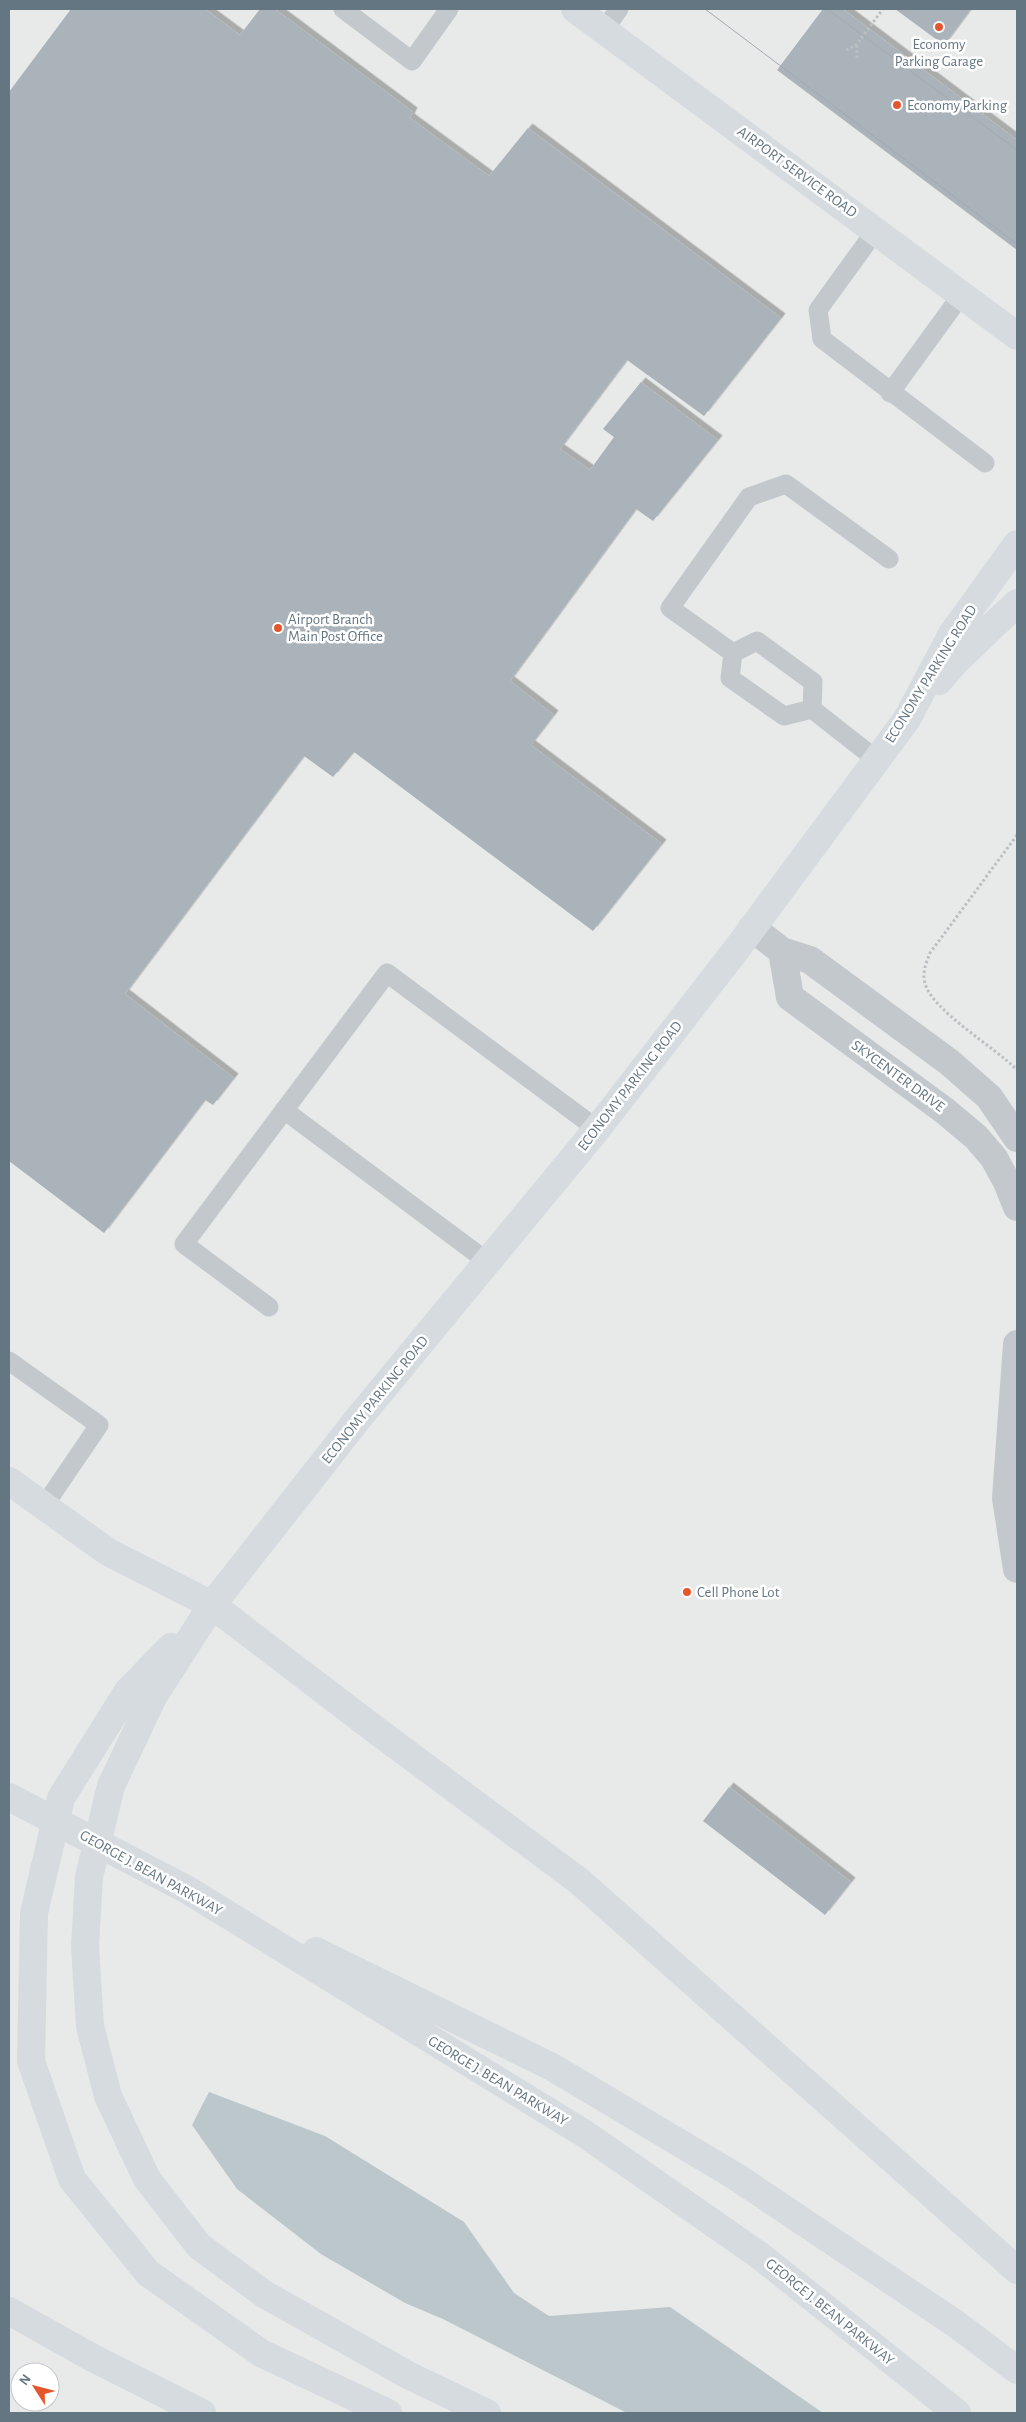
<svg xmlns="http://www.w3.org/2000/svg" width="1026" height="2422" viewBox="0 0 1026 2422" font-family="'Alegreya Sans',sans-serif">
<style>
.built{fill:#e8e9e9;fill-rule:evenodd}
.water{fill:#bbc7cb}
.building{fill:#aab3b9;filter:url(#shadow)}
.lines{fill:none;stroke-linecap:round;stroke-linejoin:round}
.path{stroke:#bbbfc2;stroke-width:3;stroke-dasharray:2.5 2.5;stroke-linecap:butt}
.lane{stroke:#c3c8cc;stroke-width:19}
.street{stroke:#c3c8cc;stroke-width:28}
.secondary{stroke:#d6dbdf;stroke-width:28}
.tram{stroke:#a2aab0;stroke-width:1}
.poi-dot{fill:#e4572e;stroke:#fff;stroke-width:2}
.labels{text-anchor:middle;dominant-baseline:central;stroke-width:5;stroke-linejoin:round;paint-order:stroke}
.poi-label{font-size:15px;fill:#657683;stroke:#fff;text-anchor:start}
.street-label{font-size:15px;fill:#657683;stroke:#fff}
</style>
<defs>
<filter id="shadow"><feDropShadow dx="4.5" dy="-4.5" stdDeviation="0" flood-color="#0004"/></filter>
</defs>
<rect width="100%" height="100%" fill="#fafaf8"/>
<path class="built" d="M9,9H1017V2413H9ZM20,2372H50V2402H20Z"/>
<path class="water" d="M209,2092L325,2136L464,2222L514,2293L549,2316L670,2307L823,2413H627L443,2319L405,2303L321,2254L237,2189L192,2125Z"/>
<path class="building" d="M71,9H205L240,35L260,9H275L413,112L410,118L489,176L528,128L781,318L704,416L627,360L560,449L590,470L614,437L603,429L641,382L718,440L653,521L636,509L510,681L554,715L531,745L662,844L593,931L354,752L333,777L304,756L125,994L234,1078L213,1105L205,1100L104,1233L9,1161V92Z
M823,9H843L1017,140V250L777,70Z
M895,9H971L944,45Z
M729,1787L851,1882L825,1915L703,1821Z"/>
<g class="lines">
<path class="path" d="M846,50L857,44L883,9
M857,58V45
M1017,835L930,953C926,963 922,973 925,983C931,1010 996,1048 1017,1070"/>
<path class="lane" d="M343,9L412,61L449,9
M603,31L619,9
M876,230L818,310L822,339L985,463
M890,393L962,294
M733,653L670,608L749,497L786,484L889,559
M733,653L730,678L784,716L812,709L877,760
M733,653L757,641L813,682L812,709
M284,1110L488,1262
M269,1307L184,1244L387,973L597,1129
M9,1361L99,1425L44,1506"/>
<path class="street" d="M752,928L782,951L810,960L949,1062L989,1097L1017,1138
M782,951L790,997L945,1111L976,1137L994,1158L1007,1182L1017,1207
M1017,1344L1006,1498L1017,1569"/>
<path class="secondary" d="M575,9L1017,336
M939,681L956,661L1017,603
M9,1481L108,1552L212,1605L381,1734L579,1881L1017,2270
M171,1647L128,1691L61,1798L34,1913L31,2061L72,2179L148,2273L261,2353L388,2413
M9,1797L186,1889L585,2134L759,2255L957,2413
M316,1951L552,2067L735,2176L956,2324L1017,2370
M9,2311L91,2357L202,2413
M487,2413L408,2375L264,2294L199,2246L147,2179L108,2096L90,2026L85,1947L89,1877L111,1786L153,1697L212,1605L357,1420L597,1129L736,950L907,719L952,634L1017,544"/>
<path class="tram" d="M705,9L1017,244
M827,9L1017,150"/>
</g>
<g class="poi-dot">
<circle cx="939" cy="27" r="5"/>
<circle cx="897" cy="105" r="5"/>
<circle cx="278" cy="628" r="5"/>
<circle cx="687" cy="1592" r="5"/>
</g>
<g class="labels">
<g class="poi-label">
<text x="939" y="44" text-anchor="middle">Economy<tspan x="939" dy="17">Parking Garage</tspan></text>
<text x="907" y="105">Economy Parking</text>
<text x="288" y="619">Airport Branch<tspan x="288" dy="17">Main Post Office</tspan></text>
<text x="697" y="1592">Cell Phone Lot</text>
</g>
<g class="street-label">
<text transform="translate(797 172) rotate(36)">AIRPORT SERVICE ROAD</text>
<text transform="translate(931 674) rotate(-58)">ECONOMY PARKING ROAD</text>
<text transform="translate(898 1076) rotate(36)">SKYCENTER DRIVE</text>
<text transform="translate(630 1086) rotate(-52)">ECONOMY PARKING ROAD</text>
<text transform="translate(375 1400) rotate(-51)">ECONOMY PARKING ROAD</text>
<text transform="translate(151 1873) rotate(29)">GEORGE J. BEAN PARKWAY</text>
<text transform="translate(498 2081) rotate(31)">GEORGE J. BEAN PARKWAY</text>
<text transform="translate(830 2312) rotate(39)">GEORGE J. BEAN PARKWAY</text>
</g>
</g>
<rect width="1026" height="2422" fill="none" stroke="#657683" stroke-width="20"/>
<g transform="translate(35 2387) rotate(306)"><circle r="24" fill="#ffffff" stroke="#c1c8cd"/>
<path d="M0-4L9 19L0 12L-9 19Z" fill="#e4572e"/>
<text y="-8" font-size="14" font-weight="bold" text-anchor="middle" fill="#657683">N</text>
</g>
</svg>
